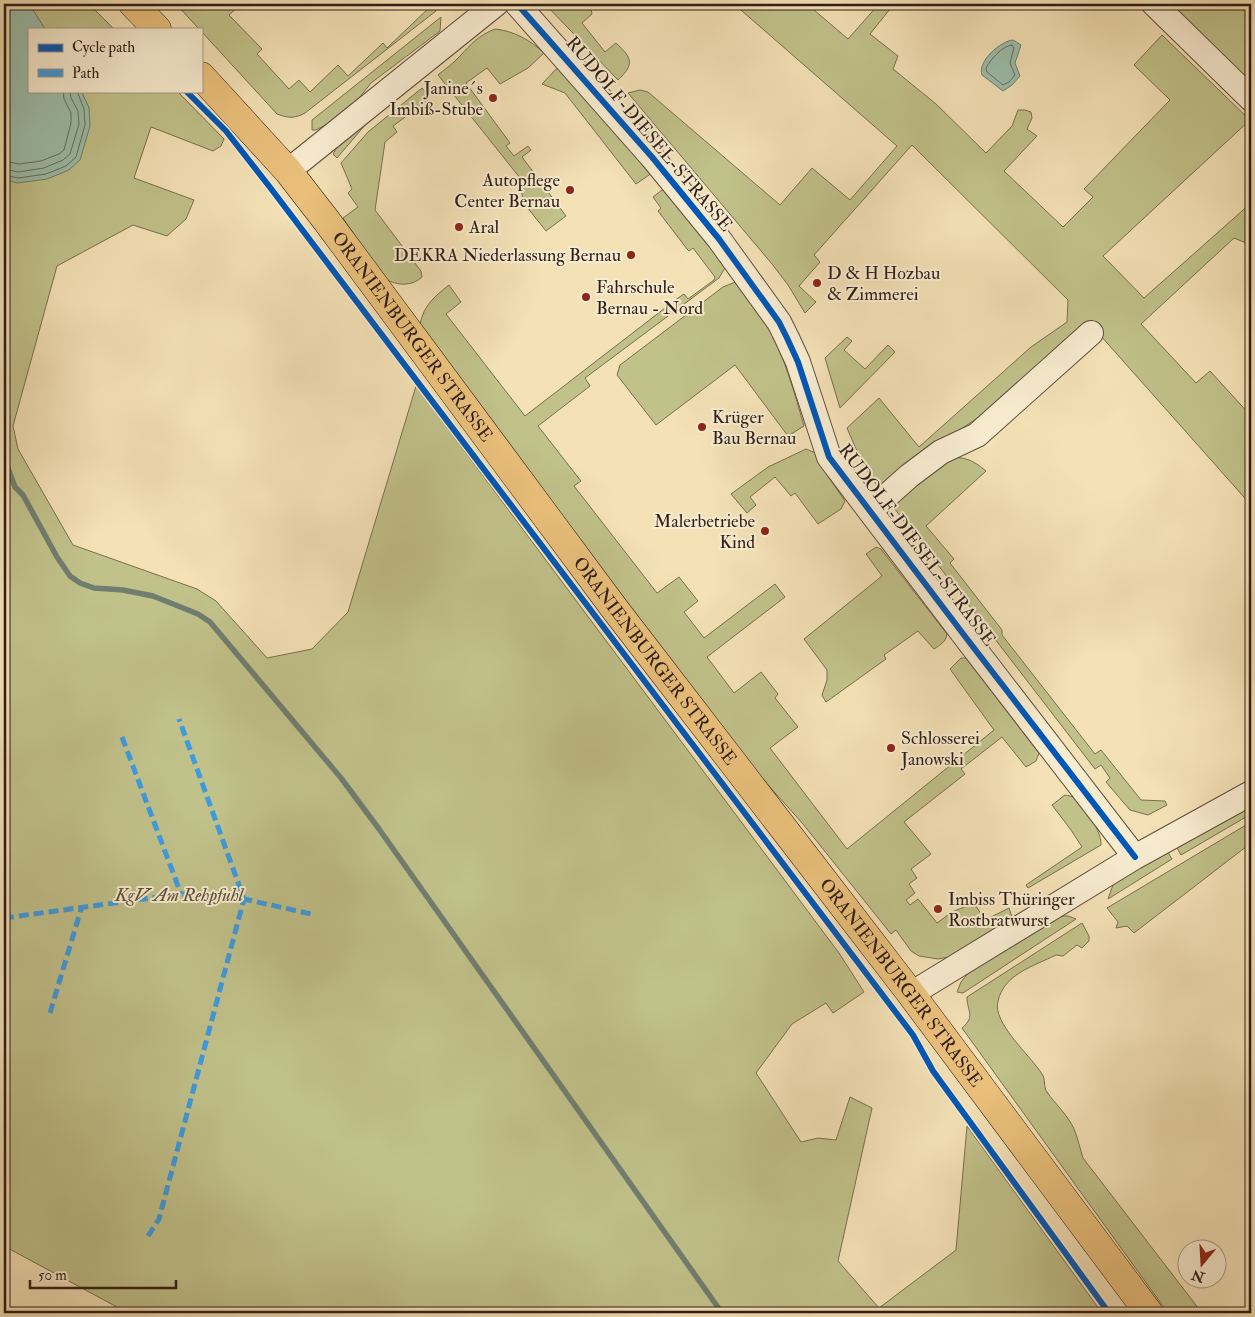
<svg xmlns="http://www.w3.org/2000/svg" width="1255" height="1317" viewBox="0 0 1255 1317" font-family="'IM FELL Double Pica',serif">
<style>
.green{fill:#c1c18a;stroke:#786f50}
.water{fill:#9cbeab;stroke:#707e70}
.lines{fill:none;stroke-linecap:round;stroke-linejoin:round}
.shore{stroke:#666e61;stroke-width:1}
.stream{stroke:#707e70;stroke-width:5.5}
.minor-casing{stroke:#604e3f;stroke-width:26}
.major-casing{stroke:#2f1d17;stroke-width:29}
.minor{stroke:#f8ecd0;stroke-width:24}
.major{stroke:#eac07b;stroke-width:28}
.quiet{stroke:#3d9bdf;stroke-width:5;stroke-dasharray:10 5;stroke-linecap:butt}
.cycleway-casing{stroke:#f8ecd0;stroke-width:9}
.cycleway{stroke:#0057b8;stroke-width:6}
.poi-dot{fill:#8f2418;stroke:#f8ecd0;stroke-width:2}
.labels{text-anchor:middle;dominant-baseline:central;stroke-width:4;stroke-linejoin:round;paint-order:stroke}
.poi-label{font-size:18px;fill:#2f1d17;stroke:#f8ecd0;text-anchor:start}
.street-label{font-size:18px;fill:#2f1d17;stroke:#f8ecd0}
.park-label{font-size:18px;font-style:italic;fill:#5b4e3a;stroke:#f8ecd0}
</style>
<rect width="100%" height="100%" fill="#f4e1b6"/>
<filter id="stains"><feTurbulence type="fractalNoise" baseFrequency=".004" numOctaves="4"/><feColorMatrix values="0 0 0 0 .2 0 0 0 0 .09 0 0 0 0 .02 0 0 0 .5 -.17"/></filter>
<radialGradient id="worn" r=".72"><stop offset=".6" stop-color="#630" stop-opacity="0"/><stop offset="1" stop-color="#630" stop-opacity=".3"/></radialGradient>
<path class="green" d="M24,4H89L114,29H45L33,10Z
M176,4H241L229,15L262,49L257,54L289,89L299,80L310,92L338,65L348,76L383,43L387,48L432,5L436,11L305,113C294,119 288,118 277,114L201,31V29H199Z
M545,4H590L592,14L582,23L605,52L616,43C632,58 635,64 618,80Z
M734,4H807L848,39L879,4H894L870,34L898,56L893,69L936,104L986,153L1012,126L1018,110H1025L1031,112L1032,118L1027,129L1037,136L1004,171L1063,227L1093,197L1084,189L1170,100L1134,65L1162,35L1250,120L1103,256L1144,298L1251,203V245L1234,238L1141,324L1196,383L1210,371L1251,416V505L1092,326L994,407L919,457L880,489C865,472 856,449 847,428L879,398L919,447L1031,347L1067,322L1068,300L912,145L814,255L820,262L799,286L816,302L805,313L788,285L772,264L628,93L640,90L648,92L780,205L812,168L850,200L897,146Z
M1168,4H1251V87Z
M441,17L440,31L371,83L360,97L331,122L316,130H312V120Z
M495,29C514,31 530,40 544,53L528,68L500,84L487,68L466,83L510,143L506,146L514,156L528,146L531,150L522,157L566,216L546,231L523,202L520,178L438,75C445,69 454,63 460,56C471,44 479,35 495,29Z
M558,67L652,173L636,184L565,93L542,84Z
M411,82L416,84L366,124L337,158L333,154L339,144Z
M422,88L428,95V100L393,126L397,132L385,142L375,210L421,271L422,277C412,287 394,286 383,277L343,218L358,207L348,193L352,189L341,163L368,132Z
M81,91H177L224,139L221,146L213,151L151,127L134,178L194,200L186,219L167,236L133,225L57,266L13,426L18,449L73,545L197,589L216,601L267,658L312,649L348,612L416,386L839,953L864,992L833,1013L826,1003L792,1024L756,1073L801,1142L818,1138L836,1140L850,1097L872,1108L838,1261L879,1308L956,1250L967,1126L1102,1313H128L4,1246V179L8,181L89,108Z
M667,189L726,266L719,278L585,378L590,386L538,426L581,481L574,486L657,593L679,577L698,601L684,612L704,638L775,584L785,597L707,657L734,693L761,672L778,694L775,698L798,727L770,748L847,849L994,730L950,669L961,658H966L1039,753L1036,761L1026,767L1002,737L961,769L965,774L904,822L931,854L911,869L917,878L909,884L915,893L906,900L910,905L918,899L937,923L952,912L974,903L985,920L1009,908L1013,920L949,957L938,959L919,956L911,951L896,930L891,934L803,824L734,747L420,324C424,305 434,297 449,285L461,302L446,314L525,416L678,298L684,294L688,299L714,280L715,277L693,248L689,251L687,249L658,211L661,208L653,197L662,190Z
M738,281C748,295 759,309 767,323C784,356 794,391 804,426L788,436L735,365L656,425L617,375L620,365L723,287Z
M847,337L852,341L844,350L865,369L888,345L895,352L840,408L825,358Z
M806,449L816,453L827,475L845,501L841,509L818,524L795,493L791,496L775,477L750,497L756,505L747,513L731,494L768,467Z
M947,458C964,456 973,460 986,471L926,526L954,559L950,563L1002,630V635L1095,754L1101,750L1141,800L1165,801L1167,805L1148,815L1130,810L1106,782L1110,778L1101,765L1095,769L891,504Z
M876,547L881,549L947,634C946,642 940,645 934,649L918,631L884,655L886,659L826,702L822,695L827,680V670L804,639L882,576L866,554Z
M1065,795C1069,796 1073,796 1076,799C1086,807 1102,833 1101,845L1028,888L1026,885L1082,847L1071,830L1052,805Z
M1251,802V814L1181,855L1176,846Z
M1251,822V843L1134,933L1127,926L1116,928L1118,922L1107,908Z
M1167,851L1172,859L1108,899L1114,882Z
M1060,916H1068L1076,919L963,993L957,992L961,982L972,969Z
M1082,923L1089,936V941L1082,948L1077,945L1063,956L1056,955C1034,966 1004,974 998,1001C992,1023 1031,1056 1042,1074C1046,1079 1043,1087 1047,1092C1055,1104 1068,1115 1074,1129C1078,1138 1080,1149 1083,1158L1202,1313H1168L962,1028C976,1016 967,1012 967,997Z"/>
<path class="water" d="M4,4H24L33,10L45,29H29V91H81L89,108L90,126L80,160L69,170L47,179L17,183L4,179Z
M1013,40L1021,45L1015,63L1020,76L1012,85L1003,91L982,75C977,61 1001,41 1013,40Z"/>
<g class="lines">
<path class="shore" d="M1012,45L1014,48L1010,63L1015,75L1009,82L1003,85L987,72L986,68C991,59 1002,46 1012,45Z
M4,161L19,164L41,161L59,154L64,150L71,123V113L64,99L63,91
M4,169L18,172L44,168L63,160L70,154L79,124L78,111L71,98L70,91
M4,175L18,178L46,174L66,166L76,157L85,125L84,109L77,91"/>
<path class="stream" d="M4,196L7,192
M4,458L15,487L23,495L57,557L70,576L80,583L94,588L123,590L153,596L198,614L210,622L341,778L379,829L722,1313"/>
<g class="minor-casing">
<path id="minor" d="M517,4L652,157L719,239L779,322L787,338L798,362L829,457L967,639L1135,857
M1154,4L1251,99
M288,171L496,4
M870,511L909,476L941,452L977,435L1091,333
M911,994L1135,857L1251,793"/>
</g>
<g class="major-casing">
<g id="major">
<path d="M133,4L157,29"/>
<path id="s1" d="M201,76L288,171L326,220L614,608L911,994L1149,1313"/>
</g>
</g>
<use href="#minor" class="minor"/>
<use href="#major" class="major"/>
<path class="quiet" d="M122,737L181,894
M4,918L181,894L244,899L311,914
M50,1013L82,906
M148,1236L159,1219L244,899L179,719"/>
<g class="cycleway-casing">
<path id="cycleway" d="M517,4L652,157L719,239L779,322L787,338L798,362L829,457L967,639L1135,857
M186,91L226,131L269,186L913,1035L933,1071L1109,1313"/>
</g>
<use href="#cycleway" class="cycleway"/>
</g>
<g class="poi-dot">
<circle cx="493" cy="98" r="5"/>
<circle cx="570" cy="190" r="5"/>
<circle cx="459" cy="227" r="5"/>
<circle cx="631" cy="255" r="5"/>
<circle cx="817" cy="283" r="5"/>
<circle cx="586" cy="297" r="5"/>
<circle cx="702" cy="427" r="5"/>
<circle cx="765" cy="531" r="5"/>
<circle cx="891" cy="748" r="5"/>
<circle cx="938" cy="909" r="5"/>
</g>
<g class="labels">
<g class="poi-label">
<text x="483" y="88" text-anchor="end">Janine´s<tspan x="483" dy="21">Imbiß-Stube</tspan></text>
<text x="560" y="180" text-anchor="end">Autopflege<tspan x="560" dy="21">Center Bernau</tspan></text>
<text x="469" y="227">Aral</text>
<text x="621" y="255" text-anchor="end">DEKRA Niederlassung Bernau</text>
<text x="827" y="273">D &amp; H Hozbau<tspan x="827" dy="21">&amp; Zimmerei</tspan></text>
<text x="596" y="287">Fahrschule<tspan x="596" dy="21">Bernau - Nord</tspan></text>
<text x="712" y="417">Krüger<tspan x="712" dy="21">Bau Bernau</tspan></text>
<text x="755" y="521" text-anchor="end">Malerbetriebe<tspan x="755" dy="21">Kind</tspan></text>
<text x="901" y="738">Schlosserei<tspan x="901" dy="21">Janowski</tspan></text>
<text x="948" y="899">Imbiss Thüringer<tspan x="948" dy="21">Rostbratwurst</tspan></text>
</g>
<g class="street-label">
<text transform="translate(649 134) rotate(50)">RUDOLF-DIESEL-STRASSE</text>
<text stroke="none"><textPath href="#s1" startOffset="336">ORANIENBURGER STRASSE</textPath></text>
<text transform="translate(917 545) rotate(53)">RUDOLF-DIESEL-STRASSE</text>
<text stroke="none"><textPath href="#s1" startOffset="741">ORANIENBURGER STRASSE</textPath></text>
<text stroke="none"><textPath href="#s1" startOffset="1146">ORANIENBURGER STRASSE</textPath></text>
</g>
<g class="park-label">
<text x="179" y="895">KgV Am Rehpfuhl</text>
</g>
</g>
<rect width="1255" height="1317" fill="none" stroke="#f4e1b6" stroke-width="20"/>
<rect x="5" y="5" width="1245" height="1307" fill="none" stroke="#2f1d17" stroke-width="2.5"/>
<rect x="10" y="10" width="1235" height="1297" fill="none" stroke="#2f1d17"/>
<rect x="28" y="28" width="175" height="65" fill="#f8ecd0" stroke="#a89986"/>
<rect x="38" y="44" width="25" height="8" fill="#0057b8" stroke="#a89986"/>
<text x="72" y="52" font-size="15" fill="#2f1d17">Cycle path</text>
<rect x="38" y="69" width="25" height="8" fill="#3d9bdf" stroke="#a89986"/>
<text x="72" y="78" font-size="15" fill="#2f1d17">Path</text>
<g transform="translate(1202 1264) rotate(198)"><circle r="24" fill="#f8ecd0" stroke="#a89986"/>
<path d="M0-4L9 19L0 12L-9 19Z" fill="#8f2418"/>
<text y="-8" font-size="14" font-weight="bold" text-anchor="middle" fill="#2f1d17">N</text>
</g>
<path d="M30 1280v8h146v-8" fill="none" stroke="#2f1d17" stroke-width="2.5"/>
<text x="38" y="1280" font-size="15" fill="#2f1d17" stroke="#f8ecd0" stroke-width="4" paint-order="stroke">50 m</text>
<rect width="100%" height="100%" filter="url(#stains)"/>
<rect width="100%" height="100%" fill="url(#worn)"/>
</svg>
